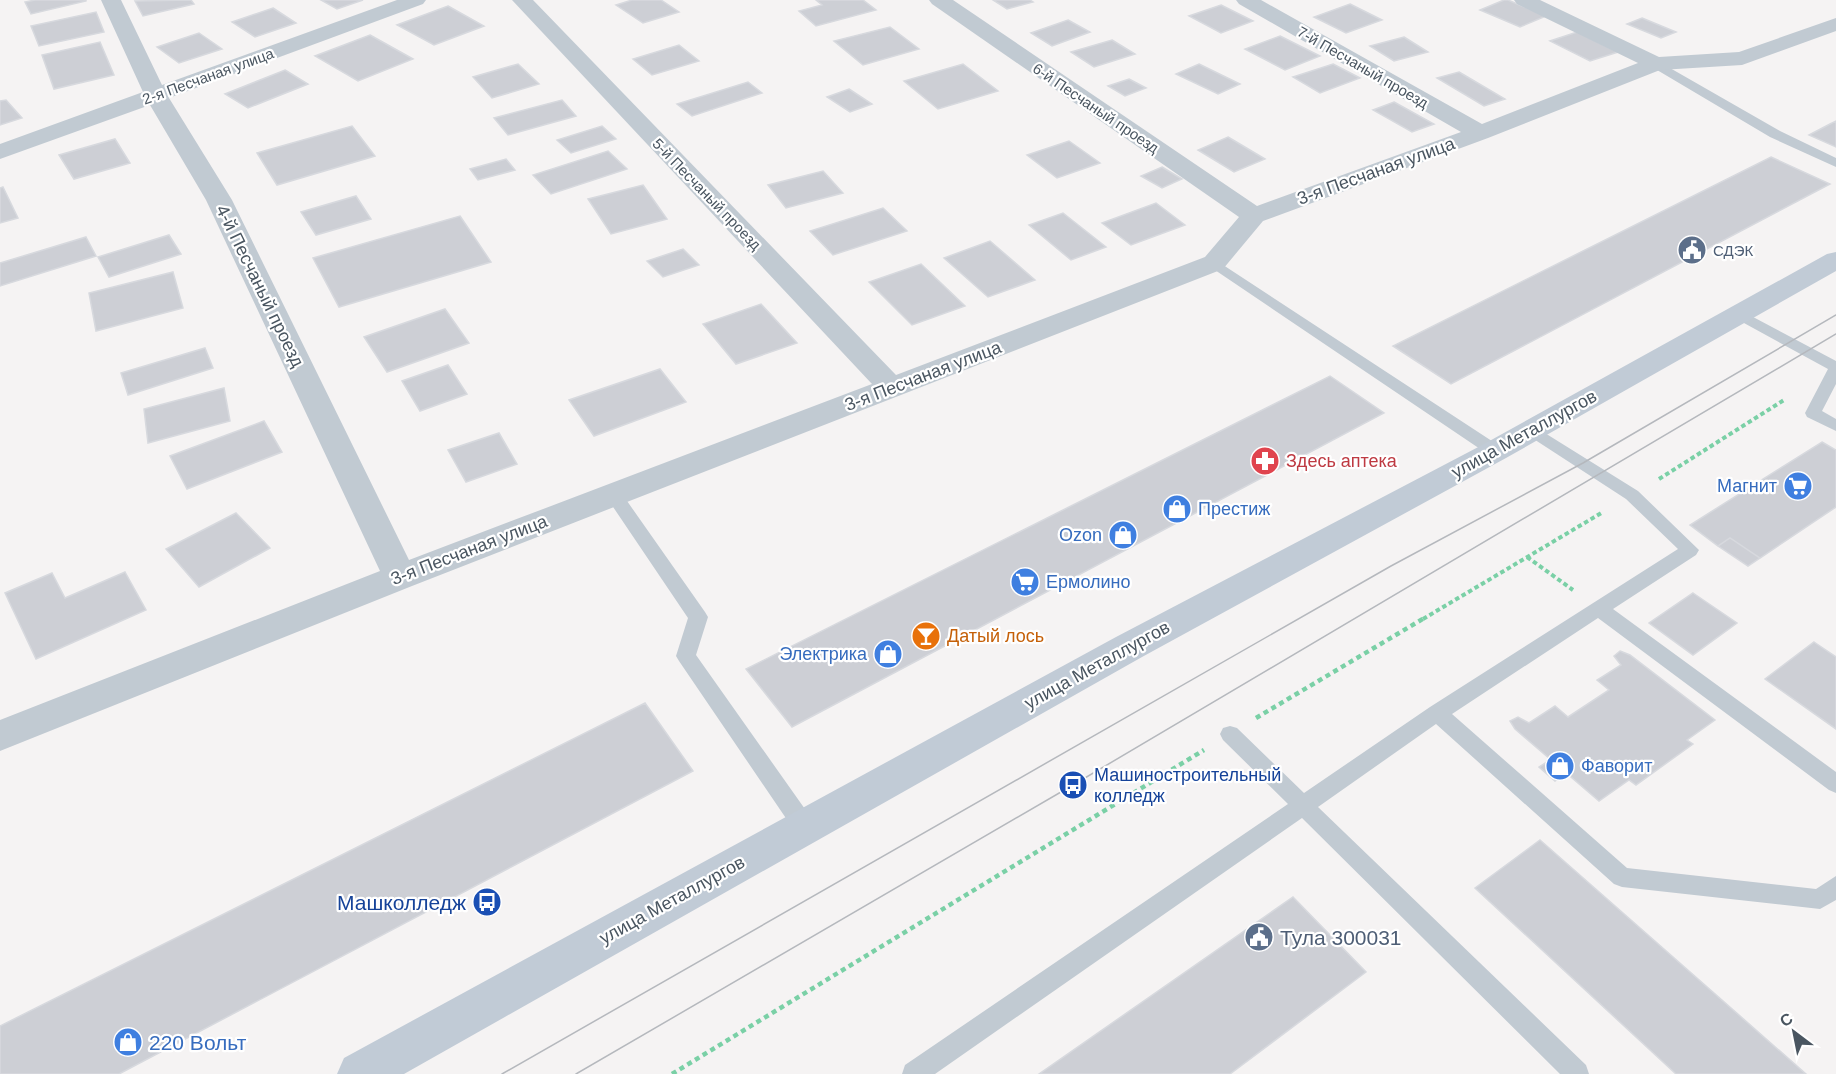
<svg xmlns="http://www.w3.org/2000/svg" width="1836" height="1074" viewBox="0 0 1836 1074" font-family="Helvetica,sans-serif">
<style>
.building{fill:#cdcfd5;stroke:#d7d9de;stroke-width:1.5}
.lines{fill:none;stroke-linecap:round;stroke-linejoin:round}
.path-far1{stroke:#7ad0a6;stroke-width:4;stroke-dasharray:4.5 3;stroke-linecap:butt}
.path{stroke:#7ad0a6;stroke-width:4.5;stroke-dasharray:5 4;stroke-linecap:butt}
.lane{fill:#c1cad2;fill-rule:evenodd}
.street{fill:#c1cad2;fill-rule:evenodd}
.secondary{fill:#c1cbd6;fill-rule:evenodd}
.tram{stroke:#b5b8bd;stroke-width:1.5}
.labels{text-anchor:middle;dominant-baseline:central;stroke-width:4.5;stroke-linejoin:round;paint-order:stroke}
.far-street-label{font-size:15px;fill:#4a5661;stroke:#fff}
.far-service-label{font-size:15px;fill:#4e5e75;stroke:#fff;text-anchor:start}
.street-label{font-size:18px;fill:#4a5661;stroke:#fff}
.health-label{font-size:18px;fill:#be3a42;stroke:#fff;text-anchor:start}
.shop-label{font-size:18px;fill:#366cbe;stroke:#fff;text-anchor:end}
.food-label{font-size:18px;fill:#c56008;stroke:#fff;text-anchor:start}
.transit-label{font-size:18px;fill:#164399;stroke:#fff;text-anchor:start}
.near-transit-label{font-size:21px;fill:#164399;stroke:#fff;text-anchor:end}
.near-service-label{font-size:21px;fill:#4e5e75;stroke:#fff;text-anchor:start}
.near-shop-label{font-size:21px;fill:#366cbe;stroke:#fff;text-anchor:start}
</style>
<rect width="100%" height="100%" fill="#f5f3f3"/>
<path class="building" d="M35,0H86V1L31,14L25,2Z
M191,0L194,4L143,16L135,1Z
M321,0H363L337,9Z
M632,0H661L679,12L643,23L616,5Z
M816,0H863L876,10L816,26L799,11L822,5Z
M993,0H1030L1033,2L1007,9Z
M1504,0H1508L1546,16L1520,27L1480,10Z
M1350,4L1382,20L1346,33L1314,17Z
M1221,5L1253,21L1221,33L1189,16Z
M448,6L484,26L434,45L397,25Z
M273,8L296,23L255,37L232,22Z
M96,12L104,32L39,46L31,26Z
M1642,18L1676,32L1661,38L1627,24Z
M1068,20L1090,32L1052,46L1031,33Z
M890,27L919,49L863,65L834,41Z
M1577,32L1618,52L1590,61L1550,41Z
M199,33L222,49L179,63L157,47Z
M370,35L413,59L358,81L315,56Z
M1280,36L1320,56L1285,70L1245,49Z
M1404,37L1428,52L1394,61L1370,46Z
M1112,40L1135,54L1094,67L1071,52Z
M100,42L114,75L54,89L42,55Z
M679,45L699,61L652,75L633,59Z
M518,64L539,84L492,98L473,77Z
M963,64L998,91L938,109L904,81Z
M1199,64L1240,84L1218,94L1176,74Z
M1333,64L1360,78L1320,93L1293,77Z
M285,70L308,84L248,108L225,94Z
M1459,72L1505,99L1484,106L1437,78Z
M1129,79L1146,88L1125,96L1108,86Z
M748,82L762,93L692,116L677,104Z
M849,89L872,104L850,112L827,97Z
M6,100L22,118L0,125V101Z
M562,100L576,116L508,135L494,118Z
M1394,102L1434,124L1412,132L1373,110Z
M1836,121V147L1809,135L1830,124Z
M352,126L375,156L277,185L257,153Z
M602,126L616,139L571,153L557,140Z
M1228,137L1265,159L1234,172L1198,150Z
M115,139L130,163L74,179L59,155Z
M1069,141L1100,163L1057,178L1027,155Z
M608,151L627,169L551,194L533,175Z
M1771,157L1830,184L1451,384L1393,346Z
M506,159L515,170L478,180L470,169Z
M1162,167L1182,179L1162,188L1141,176Z
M823,171L843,193L786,208L768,185Z
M643,185L667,219L611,234L588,199Z
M3,187L18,218L0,223V188Z
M356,196L371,219L316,235L301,212Z
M1156,203L1185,225L1131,245L1102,223Z
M883,208L907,231L833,255L810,231Z
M1063,213L1106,247L1071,260L1029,225Z
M460,216L491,262L339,307L313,258Z
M169,235L181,254L109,277L98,257Z
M86,237L96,256L0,286V263Z
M990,241L1035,280L988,297L944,258Z
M683,249L699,265L663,277L647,261Z
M921,264L965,306L912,325L869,282Z
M173,272L183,308L96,331L89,293Z
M761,304L797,343L736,364L703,324Z
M445,309L469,343L387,372L364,337Z
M205,348L213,368L128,395L121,373Z
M448,365L467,394L420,411L402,381Z
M660,369L686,402L594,436L569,400Z
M1330,376L1384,413L792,727L746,669Z
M224,388L230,421L148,443L144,409Z
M264,421L282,452L187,489L170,456Z
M499,433L517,464L466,482L448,450Z
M1822,442L1836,450V507L1760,558L1730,538L1718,546L1690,525Z
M236,513L270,548L199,587L166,549Z
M1730,538L1760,558L1748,566L1718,546Z
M125,572L146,610L36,659L5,593L52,573L65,598Z
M1693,593L1737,623L1693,655L1649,623Z
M1814,642L1836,657V729L1765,679Z
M1620,651L1630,655L1715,720L1687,740L1693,744L1636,785L1629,780L1599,801L1515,729L1510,721L1518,717L1529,723L1555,706L1568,717L1609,690L1597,680L1621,665L1614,656Z
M645,703L693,771L119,1074H0V1026Z
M1550,760L1567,773L1555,781L1539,767Z
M1540,840L1806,1074H1676L1475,888Z
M1293,897L1366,972L1230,1074H1039Z"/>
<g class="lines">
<path class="path-far1" d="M1659,479L1784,400
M1527,557L1573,590
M1423,619L1603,512"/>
<path class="path" d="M1256,718L1426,617
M672,1074L1204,750"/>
<path class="lane" d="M1656,60L1780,131L1836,158V167L1770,137L1652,67V61Z
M1214,259L1501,447L1503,451L1501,455H1489L1209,266L1207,263L1209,260Z
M1738,309L1836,361V384L1822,411L1836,419V431L1807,417L1805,413L1828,369L1733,317L1730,314Z
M1532,425L1638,491L1699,550L1696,555L1613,609L1836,772V793L1829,790L1598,618L1452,714L1627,868L1816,889L1836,876V900L1820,909L1622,887L1614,884L1436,724L1318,807L1586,1065L1589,1074H1560L1302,818L935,1074H902L905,1065L1288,804L1223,740L1220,734L1223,728L1230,726L1237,728L1304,793L1430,707L1678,549L1626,499L1526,434L1524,430L1526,426Z
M614,489L620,491L705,612L708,617L696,655L812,819L815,826L812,833L804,835L796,833L679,661L676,656L688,618L605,495L608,491Z"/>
<path class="street" d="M101,0H121L162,85L397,0H426L423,4L169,98L232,200L409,560L872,384L512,0H533L896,375L1205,257L1239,217L932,4L929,0H953L1257,206L1461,132L1239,4L1236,0H1261L1482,124L1638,63L1517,4L1514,0H1540L1659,57L1739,52L1836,18V31L1742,65L1660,70L1488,138L1263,221L1223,269L412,586L0,751V720L380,571L206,200L150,105L0,159V144L143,92Z"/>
<path class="secondary" d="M1836,252V271L1506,458L1142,657L404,1074H337L344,1058L1116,637L1484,444L1827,254Z"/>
<path class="tram" d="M502,1074L1391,566L1583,463L1836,315
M576,1074L1073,785L1836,334"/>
</g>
<defs>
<g id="civic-disc" transform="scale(1.5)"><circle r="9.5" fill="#5c6f8a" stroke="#fff"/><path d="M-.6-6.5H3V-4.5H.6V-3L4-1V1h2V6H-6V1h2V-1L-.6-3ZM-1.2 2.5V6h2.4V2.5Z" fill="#fff"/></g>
<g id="pharmacy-disc" transform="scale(1.5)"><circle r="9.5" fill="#e0444e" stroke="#fff"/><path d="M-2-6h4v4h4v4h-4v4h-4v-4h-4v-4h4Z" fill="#fff"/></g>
<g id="supermarket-disc" transform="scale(1.5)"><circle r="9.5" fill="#3f7fe0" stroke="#fff"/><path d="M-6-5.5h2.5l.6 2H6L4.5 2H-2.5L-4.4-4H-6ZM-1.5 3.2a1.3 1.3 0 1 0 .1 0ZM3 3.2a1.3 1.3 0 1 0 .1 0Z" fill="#fff"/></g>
<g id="shop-disc" transform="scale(1.5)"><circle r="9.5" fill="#3f7fe0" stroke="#fff"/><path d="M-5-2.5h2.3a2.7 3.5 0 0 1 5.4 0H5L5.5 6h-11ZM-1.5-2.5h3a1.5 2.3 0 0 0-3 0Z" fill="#fff"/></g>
<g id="bar-disc" transform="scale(1.5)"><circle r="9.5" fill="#e8710a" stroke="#fff"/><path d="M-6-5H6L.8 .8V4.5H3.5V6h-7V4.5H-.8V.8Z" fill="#fff"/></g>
<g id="bus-disc" transform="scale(1.5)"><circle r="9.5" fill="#1a4fb4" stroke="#fff"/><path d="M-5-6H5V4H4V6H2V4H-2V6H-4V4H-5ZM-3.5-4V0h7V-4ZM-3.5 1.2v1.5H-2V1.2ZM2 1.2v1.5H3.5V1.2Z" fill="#fff"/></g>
</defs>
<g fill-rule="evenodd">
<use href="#civic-disc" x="1692" y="250"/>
<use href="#pharmacy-disc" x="1265" y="461"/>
<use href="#supermarket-disc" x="1798" y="486"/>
<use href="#shop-disc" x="1177" y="509"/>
<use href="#shop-disc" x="1123" y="535"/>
<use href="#supermarket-disc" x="1025" y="582"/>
<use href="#bar-disc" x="926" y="636"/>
<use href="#shop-disc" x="888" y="654"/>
<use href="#shop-disc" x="1560" y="766"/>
<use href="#bus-disc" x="1073" y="785"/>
<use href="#bus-disc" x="487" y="902"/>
<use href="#civic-disc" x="1259" y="937"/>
<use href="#shop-disc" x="128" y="1042"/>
</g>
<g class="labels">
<g class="far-street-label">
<text transform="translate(1363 67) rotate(30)">7-й Песчаный проезд</text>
<text transform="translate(208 76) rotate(-20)">2-я Песчаная улица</text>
<text transform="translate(1096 108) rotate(34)">6-й Песчаный проезд</text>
<text transform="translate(707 194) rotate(46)">5-й Песчаный проезд</text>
</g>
<g class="far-service-label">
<text x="1713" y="250">СДЭК</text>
</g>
<g class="street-label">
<text transform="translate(1376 171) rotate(-20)">3-я Песчаная улица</text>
<text transform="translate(260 286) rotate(64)">4-й Песчаный проезд</text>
<text transform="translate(923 376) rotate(-21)">3-я Песчаная улица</text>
<text transform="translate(1524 434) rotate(-29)">улица Металлургов</text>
<text transform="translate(469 550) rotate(-21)">3-я Песчаная улица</text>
<text transform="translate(1097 665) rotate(-29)">улица Металлургов</text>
<text transform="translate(672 900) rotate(-29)">улица Металлургов</text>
</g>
<g class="health-label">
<text x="1286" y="461">Здесь аптека</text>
</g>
<g class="shop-label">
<text x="1777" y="486">Магнит</text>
<text x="1198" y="509" text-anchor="start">Престиж</text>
<text x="1102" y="535">Ozon</text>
<text x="1046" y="582" text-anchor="start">Ермолино</text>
<text x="867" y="654">Электрика</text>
<text x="1581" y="766" text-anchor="start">Фаворит</text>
</g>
<g class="food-label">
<text x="947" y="636">Датый лось</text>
</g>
<g class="transit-label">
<text x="1094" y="775">Машиностроительный<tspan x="1094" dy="21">колледж</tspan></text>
</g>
<g class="near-transit-label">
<text x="466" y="902">Машколледж</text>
</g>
<g class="near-service-label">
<text x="1280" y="937">Тула 300031</text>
</g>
<g class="near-shop-label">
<text x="149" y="1042">220 Вольт</text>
</g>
</g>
<g transform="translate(1794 1032) rotate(328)" stroke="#ffffff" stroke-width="4.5" paint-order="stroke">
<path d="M0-4.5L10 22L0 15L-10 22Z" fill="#4a5661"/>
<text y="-9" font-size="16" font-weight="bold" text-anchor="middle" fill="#4a5661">С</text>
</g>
</svg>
